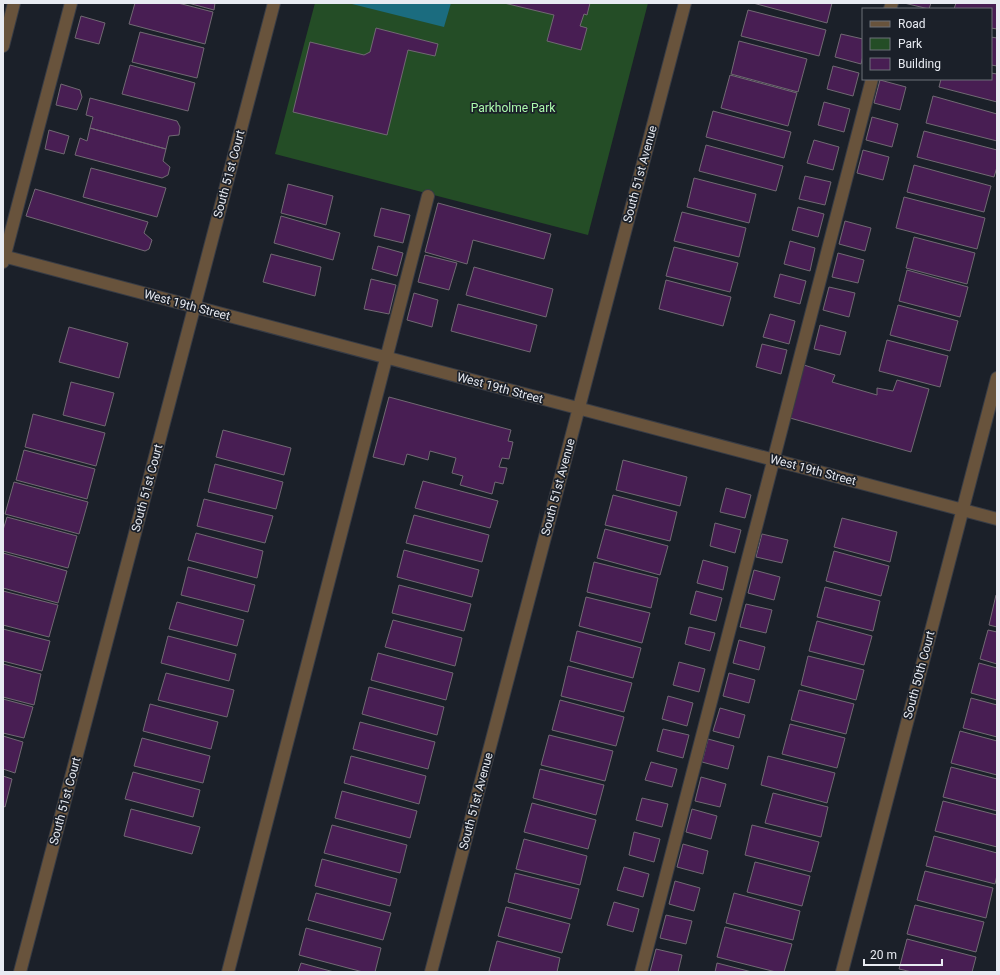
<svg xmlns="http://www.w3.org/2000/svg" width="1000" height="975" viewBox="0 0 1000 975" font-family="Roboto,sans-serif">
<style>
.green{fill:#244d26}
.water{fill:#1b6c7f}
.building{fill:#481e53;stroke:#716973}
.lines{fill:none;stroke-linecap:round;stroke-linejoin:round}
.minor-casing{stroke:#383c45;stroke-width:14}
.minor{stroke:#68533c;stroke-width:12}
.labels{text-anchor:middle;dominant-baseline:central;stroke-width:3.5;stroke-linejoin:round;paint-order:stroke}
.park-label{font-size:12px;fill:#acfbad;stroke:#1b2029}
.street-label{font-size:12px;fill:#e8ebf2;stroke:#1b2029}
</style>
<rect width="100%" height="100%" fill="#1b2029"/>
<path class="green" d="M315,3H648L588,235L275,154Z"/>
<path class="water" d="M348,3H451L444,27Z"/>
<path class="building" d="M135,3H178L213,12L205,44L129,24Z
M188,3H215L214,10Z
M504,3H590L587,15L584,14L580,26L587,28L581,50L547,41L554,15Z
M753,3H832L827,23Z
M904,3H931L929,9Z
M956,3H997V29L991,28V9H954Z
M748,10L826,30L819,56L741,36Z
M81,16L105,23L99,44L75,38Z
M376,28L438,44L435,56L408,50L387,135L293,112L310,42L364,55L370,52Z
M140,32L204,48L197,78L132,62Z
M841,34L863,39V56L861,64L835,57Z
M991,37L997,38V66L991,65Z
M739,41L807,59L798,92L731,74Z
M130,65L195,83L188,111L122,94Z
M833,66L859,73L853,96L827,89Z
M991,73L997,74V102L939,87L941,79H991Z
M730,75L797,93L788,126L721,108Z
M880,80L906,87L900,110L874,103Z
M61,84L80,90L82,97L77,110L56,105Z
M933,96L997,114V141L926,123Z
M90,98L177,121L180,127L179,135L169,136L166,149L90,128L93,117L86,115Z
M824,102L850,109L844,132L818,125Z
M713,111L791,132L784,158L706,137Z
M872,117L898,124L892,147L866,140Z
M90,128L166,149L163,161L170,167L168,175L162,178L75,155L80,138L87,141Z
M49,130L69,136L64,154L45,149Z
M924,131L997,150V167L994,177L917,157Z
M814,140L839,147L833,170L807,163Z
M706,145L783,166L776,191L699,171Z
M863,150L889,157L883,180L857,173Z
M914,165L991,186L984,212L907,192Z
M91,168L166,188L157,217L83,197Z
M805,176L831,182L825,205L799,199Z
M694,178L756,194L749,223L687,207Z
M288,184L333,196L326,225L281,213Z
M35,189L148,222L144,233L152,240L149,249L145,251L26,216Z
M904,197L985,218L977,249L896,228Z
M438,203L551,234L544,259L473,240L467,264L425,252Z
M798,207L824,214L818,237L792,230Z
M381,208L410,215L403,243L374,236Z
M682,212L746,228L739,257L674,241Z
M281,216L340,233L333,260L274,243Z
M845,221L871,228L865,251L839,244Z
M914,237L975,253L967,284L906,268Z
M790,241L815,248L810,271L784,264Z
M378,246L403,253L397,276L372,269Z
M674,247L738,263L730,292L666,276Z
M838,253L864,260L858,283L832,277Z
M271,254L321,267L315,296L263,282Z
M425,255L457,263L449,290L418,282Z
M474,267L553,289L546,317L466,295Z
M907,270L968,287L960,317L899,301Z
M780,274L806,281L800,304L774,297Z
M371,279L396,285L389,314L364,309Z
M666,280L731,297L723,326L659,309Z
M829,287L855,293L849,317L823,310Z
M414,293L438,300L432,327L407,320Z
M458,304L537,325L530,352L451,331Z
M898,305L958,321L950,351L890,335Z
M770,314L795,321L789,344L763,337Z
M820,325L846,332L840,355L814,349Z
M69,327L128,343L119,378L59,362Z
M887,340L948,356L940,387L879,371Z
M762,344L787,350L781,374L756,367Z
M804,365L835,375L832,382L877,395V388L893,391L897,380L929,389L911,452L790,418Z
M71,382L114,393L105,426L63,415Z
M389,397L511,430L508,441L513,442L509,459L502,458L499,467L507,468L503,484L495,482L492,494L460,485L463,476L452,473L456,458L430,451L428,460L407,454L404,465L373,457Z
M33,414L105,433L96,466L25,447Z
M223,430L291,448L284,475L216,457Z
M24,450L95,469L87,499L16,480Z
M623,460L687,477L680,506L616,490Z
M215,464L283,482L276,509L208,492Z
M423,481L498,501L490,528L415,508Z
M14,482L88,502L79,534L5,514Z
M726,488L751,495L745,518L720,512Z
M613,495L677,512L670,541L605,525Z
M204,499L273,516L265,543L197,526Z
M414,515L489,535L482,562L406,543Z
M7,517L77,536L68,568L3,551V530Z
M842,518L897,532L890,562L834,547Z
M715,523L741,530L735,553L710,546Z
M605,529L668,546L660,575L597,558Z
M196,533L263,551L257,578L188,560Z
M762,534L788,540L782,563L756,557Z
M404,550L479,570L472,597L397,577Z
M834,551L889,566L881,596L826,581Z
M3,553L67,571L58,603L3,588Z
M703,560L728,567L723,590L697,583Z
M594,562L658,578L651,608L587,592Z
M188,567L255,585L248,612L181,595Z
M754,570L780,577L774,600L748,593Z
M399,585L471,604L464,631L392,613Z
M825,587L880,601L873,631L817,617Z
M3,591L58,605L49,637L3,625Z
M696,591L722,598L716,621L690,614Z
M996,595H997V627L989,625Z
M586,597L650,613L642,643L579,626Z
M177,602L244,620L237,646L169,629Z
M746,604L772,610L766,633L740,627Z
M393,620L462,638L455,666L385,647Z
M817,621L872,636L864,665L809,651Z
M689,627L715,633L710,651L685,644Z
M3,629L50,641L42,671L3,661Z
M988,630L997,632V664L980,659Z
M577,631L641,648L633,678L570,661Z
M168,636L236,654L229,681L161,663Z
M739,640L765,647L759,670L733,663Z
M378,653L453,673L446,700L371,680Z
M808,656L864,670L856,700L801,685Z
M679,662L705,669L699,692L673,685Z
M979,663L997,668V700L971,693Z
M3,664L41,674L34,705L3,697Z
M568,666L632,683L624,712L561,696Z
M166,673L234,690L227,717L158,700Z
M729,673L755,680L749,703L723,696Z
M369,687L444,707L437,735L362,714Z
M799,690L854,704L846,734L791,720Z
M668,696L693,703L687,726L662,719Z
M971,698L997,705V737L963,728Z
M3,699L33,707L24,738L3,733Z
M560,700L624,717L616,746L552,730Z
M150,704L218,722L211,749L143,731Z
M720,708L745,715L739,738L713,731Z
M360,722L435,742L428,769L353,749Z
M790,724L845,738L837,768L782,754Z
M663,729L689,735L683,758L657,751Z
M960,731L997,741V775L951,763Z
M549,735L613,751L605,781L541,765Z
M3,736L23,742L15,773L3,769Z
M142,738L210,756L203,783L134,766Z
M708,739L734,746L728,769L702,762Z
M351,756L426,776L419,804L344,783Z
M768,756L835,773L827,803L761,785Z
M651,762L677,769L672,787L645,780Z
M951,767L997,779V811L943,797Z
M540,769L604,785L596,815L533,798Z
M133,772L200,790L193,817L125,799Z
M3,776L12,779L5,807L3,806Z
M701,777L726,784L720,807L695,801Z
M342,791L417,811L410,838L335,818Z
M773,793L828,807L821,837L765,823Z
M642,798L668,804L662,827L636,820Z
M943,801L997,815V847L935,831Z
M532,803L596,820L588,849L524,832Z
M131,809L200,827L192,854L124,836Z
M692,809L717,816L711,839L686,832Z
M332,825L407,845L400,873L324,853Z
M752,825L819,842L811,872L745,855Z
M634,832L660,839L654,862L629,855Z
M934,836L997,853V875L995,884L926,866Z
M524,839L587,856L580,885L516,869Z
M683,844L708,851L703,874L677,867Z
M322,859L397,879L390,906L315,886Z
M755,862L810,876L802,906L747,892Z
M624,867L649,874L643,897L617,890Z
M925,871L993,888L986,918L917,900Z
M515,873L579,889L571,919L508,902Z
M675,881L700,888L694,911L669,904Z
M316,893L391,913L383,940L308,920Z
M734,893L800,911L793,940L726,923Z
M614,902L639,909L633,932L607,925Z
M915,905L984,922L976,952L907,934Z
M506,907L570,924L562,953L498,936Z
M666,915L692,921L686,944L660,938Z
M725,927L792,944L784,972H776L717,957Z
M306,928L381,948L375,972H363L299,955Z
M907,939L976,957L972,972H912L899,969Z
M497,941L560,958L557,972H494L489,971Z
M656,949L682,955L678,972H650Z
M301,963L334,972H298Z
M717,963L752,972H715Z"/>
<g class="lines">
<g class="minor-casing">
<path id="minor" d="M890,9L892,3
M3,46L14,3
M3,256L997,519
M3,262L71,3
M20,972L274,3
M228,972L428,196
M431,972L685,3
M641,972L872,79
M842,972L997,378"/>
</g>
<use href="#minor" class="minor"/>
</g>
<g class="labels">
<g class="park-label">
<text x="513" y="108">Parkholme Park</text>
</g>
<g class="street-label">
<text transform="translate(229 174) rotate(-75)">South 51st Court</text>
<text transform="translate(640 174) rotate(-75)">South 51st Avenue</text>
<text transform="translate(187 305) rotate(15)">West 19th Street</text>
<text transform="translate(500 388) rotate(15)">West 19th Street</text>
<text transform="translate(813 470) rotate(15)">West 19th Street</text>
<text transform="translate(558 487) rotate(-75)">South 51st Avenue</text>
<text transform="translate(147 488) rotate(-75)">South 51st Court</text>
<text transform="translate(919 675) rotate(-75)">South 50th Court</text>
<text transform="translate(65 801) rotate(-75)">South 51st Court</text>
<text transform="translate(476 801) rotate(-75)">South 51st Avenue</text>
</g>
</g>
<rect width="1000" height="975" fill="none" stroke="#e8ebf2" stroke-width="8"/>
<rect x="862" y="8" width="130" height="72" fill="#1b2029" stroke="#6d7179"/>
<rect x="870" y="21" width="20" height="6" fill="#68533c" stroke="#6d7179"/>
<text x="898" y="28" font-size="12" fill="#e8ebf2">Road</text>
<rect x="870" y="38" width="20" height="12" fill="#244d26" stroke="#6d7179"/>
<text x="898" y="48" font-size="12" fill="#e8ebf2">Park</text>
<rect x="870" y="58" width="20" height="12" fill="#481e53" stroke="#6d7179"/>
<text x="898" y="68" font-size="12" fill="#e8ebf2">Building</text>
<path d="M864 959v6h78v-6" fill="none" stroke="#e8ebf2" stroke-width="2"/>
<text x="870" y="959" font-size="12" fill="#e8ebf2" stroke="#1b2029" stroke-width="3" paint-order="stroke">20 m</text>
</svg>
